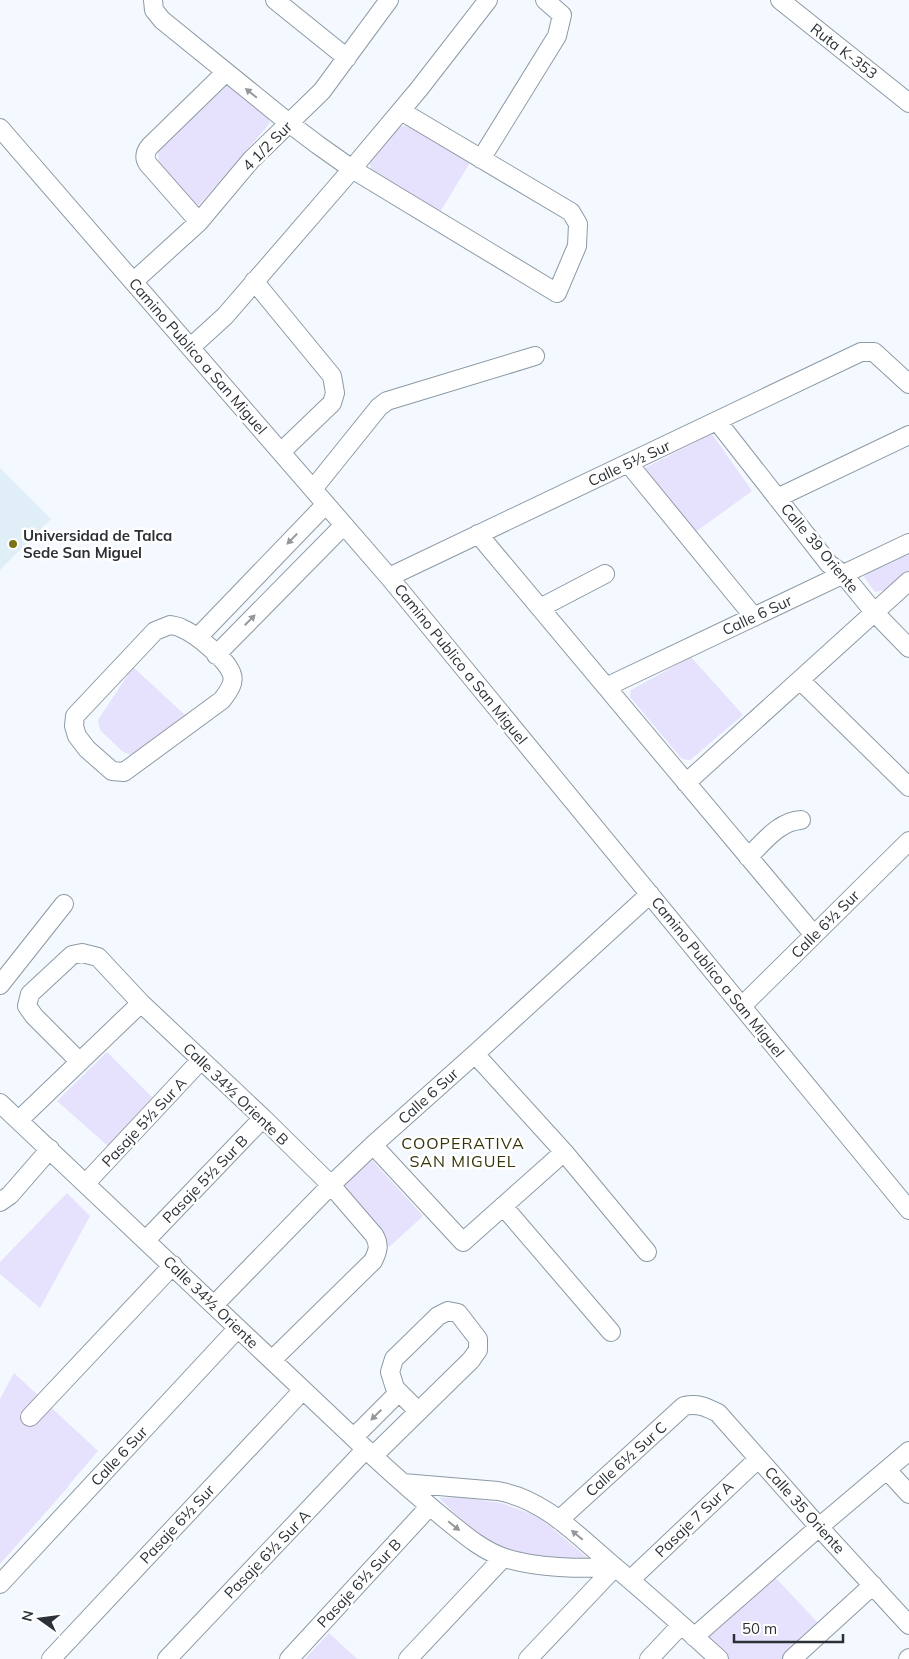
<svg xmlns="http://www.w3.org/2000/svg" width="909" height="1659" viewBox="0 0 909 1659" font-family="Mulish,sans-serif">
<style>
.built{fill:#e0eef8}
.green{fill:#e6e1fc}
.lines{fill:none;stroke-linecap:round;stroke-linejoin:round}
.minor-casing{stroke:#8c9aa5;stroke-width:20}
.minor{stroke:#fff;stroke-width:18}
.oneway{fill:#95989a}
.poi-dot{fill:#7b7316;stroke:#fff;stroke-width:2}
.labels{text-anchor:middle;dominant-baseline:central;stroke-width:5;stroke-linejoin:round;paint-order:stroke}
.street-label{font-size:15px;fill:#2b3136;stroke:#fff}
.poi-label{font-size:15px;font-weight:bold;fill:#2b3136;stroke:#fff;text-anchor:start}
.neighbourhood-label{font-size:16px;letter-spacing:1px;fill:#373409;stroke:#fff}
</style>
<rect width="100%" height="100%" fill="#f3f9fe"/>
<path class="built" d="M0,468L51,519L0,570Z"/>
<path class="green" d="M228,84L268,116L270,123L198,206H191L159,166L158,152L220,85Z
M406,125L471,161L440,212L372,172L369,161L397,128Z
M712,434L752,491L694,533L639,471Z
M909,551V570L886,590L875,592L864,577L867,570Z
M691,657L743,715L690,760L682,759L630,697L631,690Z
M133,667L185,715L132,755L123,752L100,730L98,720Z
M107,1052L152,1097L108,1146L57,1101Z
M371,1159L423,1216L389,1247L336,1191Z
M67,1193L90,1216L40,1308L0,1274V1262Z
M14,1373L98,1451L68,1486V1487L0,1564V1399Z
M459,1497L501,1503L539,1517L590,1560C569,1559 546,1559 525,1555C490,1550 463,1521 439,1498Z
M770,1572L822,1627L787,1659H724L700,1640Z
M329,1633L357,1659H305Z"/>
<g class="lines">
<g class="minor-casing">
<path id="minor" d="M153,0L154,10L162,20L289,123L318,145L352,169L557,293L577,246L578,224L571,212L401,111
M275,0L347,58
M780,0L909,103
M0,128L389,577L909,1210
M481,159L557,36L562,15L545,0
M199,222L148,164C144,158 145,152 150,146L226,72
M134,281L199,222L251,160L322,91L389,0
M254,281L332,376L335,393L332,403L281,452
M191,347L225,316L346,176L419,89L488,0
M717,421L829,564L843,574L874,612L909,648
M628,463L754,617
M313,489L379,407L387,401L535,356
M777,498L909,435
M478,534L814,935
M389,577L861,352H874L909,384
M540,608L605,574
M170,625C174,626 178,626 181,628C196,634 228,660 232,675C235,684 227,693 222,700L124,772L112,771L87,749L77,736L74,726L75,716L155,631Z
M198,637L326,504
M216,655L344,525
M800,680L909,787
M606,687L909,543
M686,783L909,581
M748,857C763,843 779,821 801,820
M0,985L64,904
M742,1006L909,841
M475,1054L564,1152L647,1252
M79,1061L34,1016L27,1006L30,994L72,955L82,953L98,957L141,1003L263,1118L331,1185L374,1235C380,1245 378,1251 373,1261L272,1360
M0,1103L373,1456C398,1479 424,1502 450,1523C467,1537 484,1551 505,1558C535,1568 582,1569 615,1567
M19,1120L141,1003
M373,1145L463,1242L564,1152
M86,1183L201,1060
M0,1202L10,1195L50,1149
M503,1206L611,1332
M146,1240L263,1118
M214,1305L331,1185L373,1145L475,1054L650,894
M30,1417L173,1265
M354,1437L399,1392
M373,1456L471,1360L478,1350V1339L458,1313L448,1311L438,1316L394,1359L390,1372L395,1388L418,1411
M887,1470L909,1494
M403,1483L498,1491C543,1499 575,1533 609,1562C647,1594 683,1626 719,1659
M559,1520L684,1406C698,1403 706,1407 718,1413L819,1527L909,1625
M630,1580L758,1459
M0,1584L238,1328
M694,1637L819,1527L909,1451
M51,1659L303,1390
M167,1659L366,1449
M289,1659L429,1507
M408,1659L503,1558
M528,1659L615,1567
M649,1659L681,1625
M792,1659L873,1585
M908,1659L909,1658"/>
</g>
<use href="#minor" class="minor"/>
</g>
<defs><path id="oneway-solid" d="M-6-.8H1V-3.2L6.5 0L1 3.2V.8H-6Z" transform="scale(1.25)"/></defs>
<g class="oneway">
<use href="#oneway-solid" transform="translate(251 93) rotate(-141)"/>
<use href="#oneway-solid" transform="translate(292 539) rotate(134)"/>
<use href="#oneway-solid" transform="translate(250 620) rotate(-45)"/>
<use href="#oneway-solid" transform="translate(376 1415) rotate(135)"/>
<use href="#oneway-solid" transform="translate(454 1526) rotate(39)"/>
<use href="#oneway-solid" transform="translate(577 1535) rotate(-140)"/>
</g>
<circle class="poi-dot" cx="13" cy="544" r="5"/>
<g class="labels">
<g class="street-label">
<text transform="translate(844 51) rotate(38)">Ruta K-353</text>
<text transform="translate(267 146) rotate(-45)">4 1/2 Sur</text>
<text transform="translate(198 356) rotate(49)">Camino Publico a San Miguel</text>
<text transform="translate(629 463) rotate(-25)">Calle 5½ Sur</text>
<text transform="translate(820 548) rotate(50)">Calle 39 Oriente</text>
<text transform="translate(757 615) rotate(-25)">Calle 6 Sur</text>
<text transform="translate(461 664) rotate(51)">Camino Publico a San Miguel</text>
<text transform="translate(825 924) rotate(-45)">Calle 6½ Sur</text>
<text transform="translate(718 977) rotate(51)">Camino Publico a San Miguel</text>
<text transform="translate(236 1094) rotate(44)">Calle 34½ Oriente B</text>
<text transform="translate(428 1096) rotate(-42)">Calle 6 Sur</text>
<text transform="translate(144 1122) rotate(-47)">Pasaje 5½ Sur A</text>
<text transform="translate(205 1179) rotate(-46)">Pasaje 5½ Sur B</text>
<text transform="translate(211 1302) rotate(44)">Calle 34½ Oriente</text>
<text transform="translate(119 1456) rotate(-47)">Calle 6 Sur</text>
<text transform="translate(626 1459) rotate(-42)">Calle 6½ Sur C</text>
<text transform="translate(805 1510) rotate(48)">Calle 35 Oriente</text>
<text transform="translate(694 1519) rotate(-44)">Pasaje 7 Sur A</text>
<text transform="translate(177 1524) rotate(-47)">Pasaje 6½ Sur</text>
<text transform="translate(267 1554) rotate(-46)">Pasaje 6½ Sur A</text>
<text transform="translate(359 1583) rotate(-47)">Pasaje 6½ Sur B</text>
</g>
<g class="poi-label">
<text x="23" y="535">Universidad de Talca<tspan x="23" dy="17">Sede San Miguel</tspan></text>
</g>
<g class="neighbourhood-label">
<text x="463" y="1143">COOPERATIVA<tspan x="463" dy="18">SAN MIGUEL</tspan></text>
</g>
</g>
<g transform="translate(40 1619) rotate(284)" stroke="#ffffff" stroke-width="4" paint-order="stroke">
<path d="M0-4L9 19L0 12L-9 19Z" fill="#2b3136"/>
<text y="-8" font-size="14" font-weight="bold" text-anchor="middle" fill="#2b3136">N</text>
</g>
<path d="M734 1634v8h109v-8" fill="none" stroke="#2b3136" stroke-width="2.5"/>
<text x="742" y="1634" font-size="15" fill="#2b3136" stroke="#ffffff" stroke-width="4" paint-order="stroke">50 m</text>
</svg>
